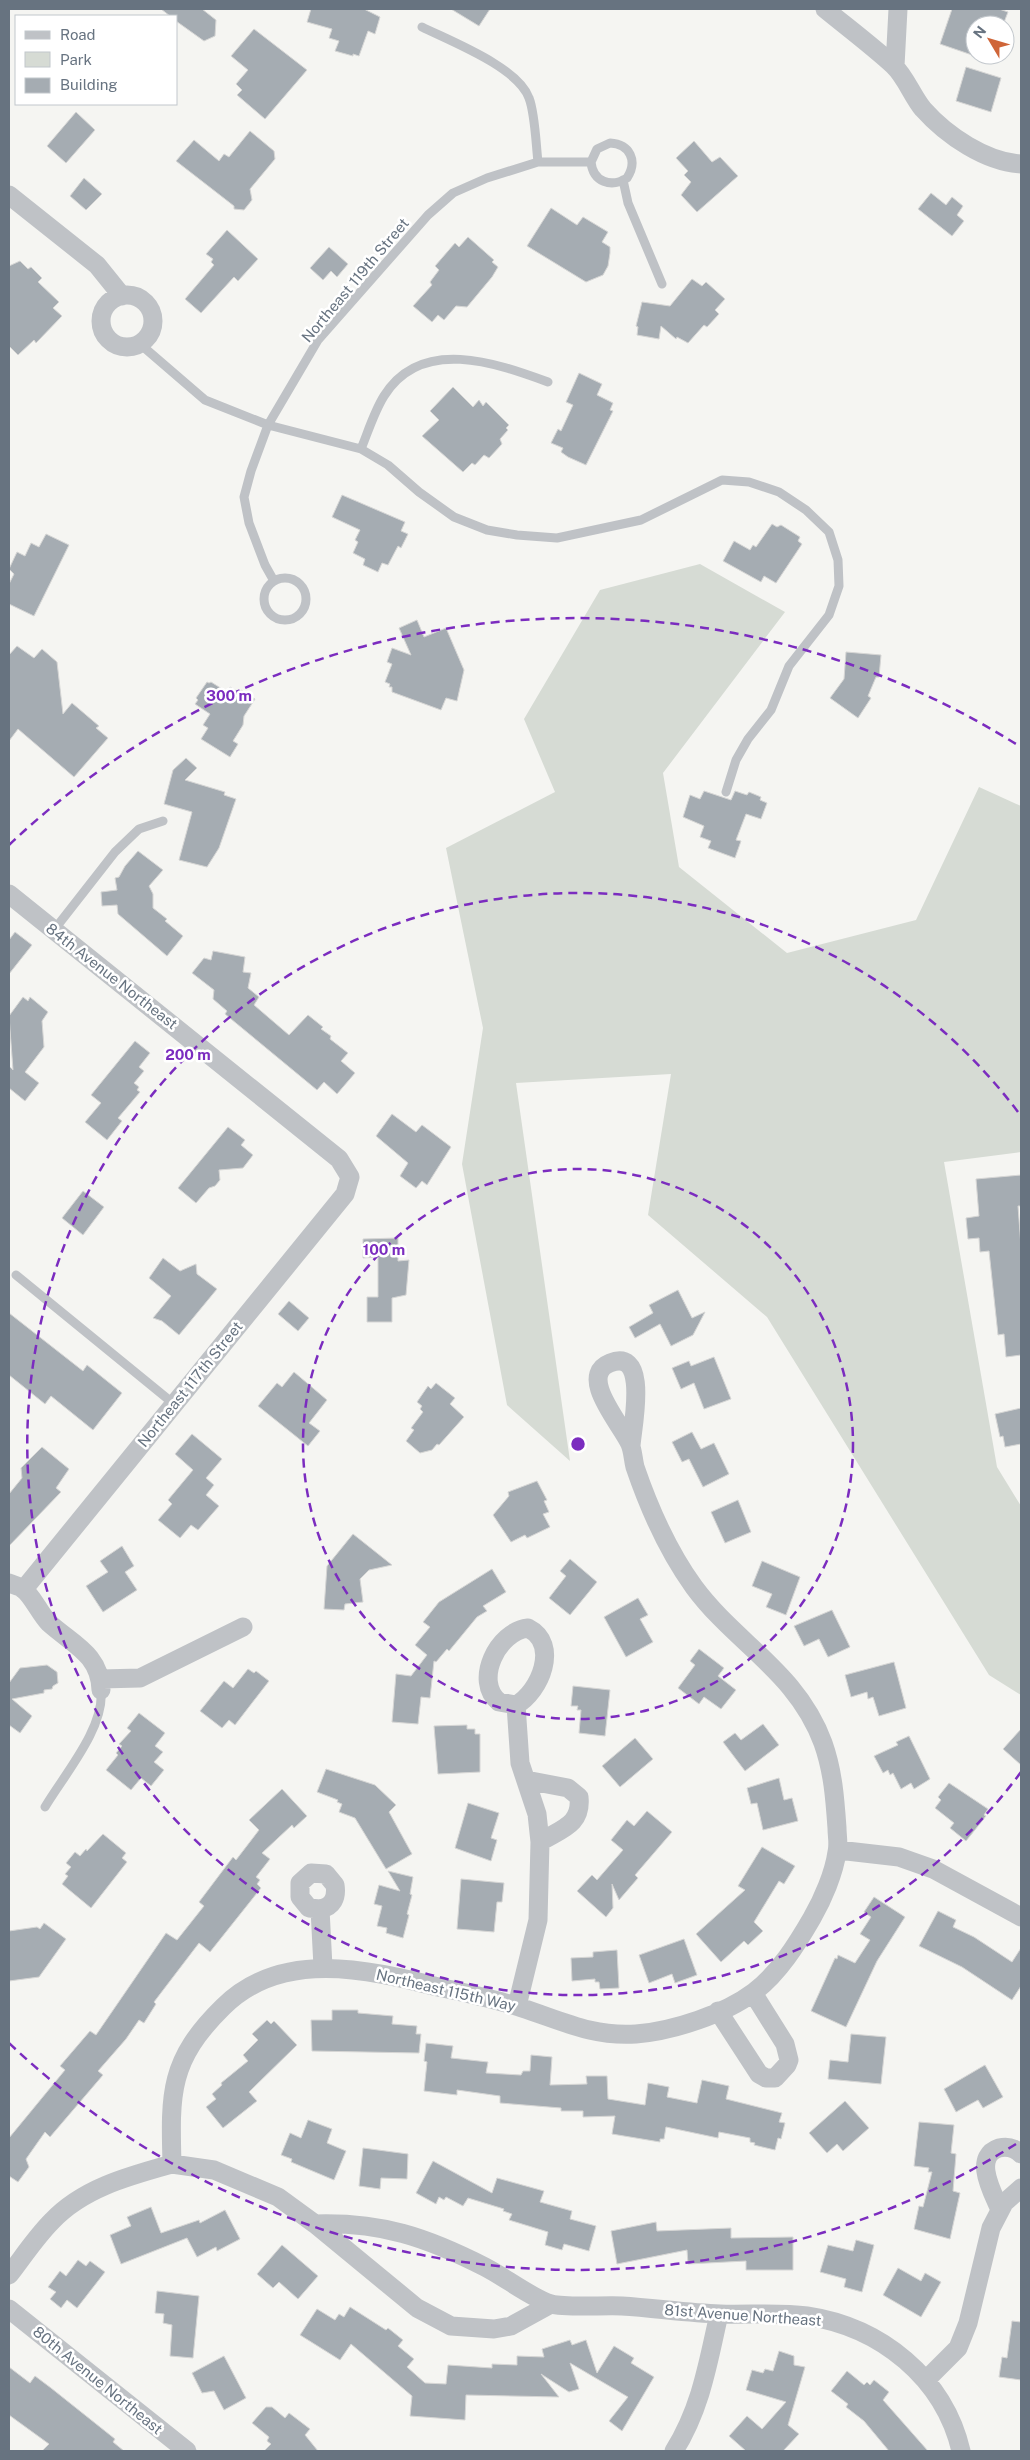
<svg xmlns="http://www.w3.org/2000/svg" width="1030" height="2460" viewBox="0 0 1030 2460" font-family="'Public Sans',sans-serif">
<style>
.green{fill:#d6dbd4}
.building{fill:#a5acb2;stroke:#d6d6d5}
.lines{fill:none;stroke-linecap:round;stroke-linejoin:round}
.lane{stroke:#bfc2c6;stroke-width:9}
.street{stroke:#bfc2c6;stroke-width:19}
.ring{fill:none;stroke:#7b2cbf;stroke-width:2.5;stroke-dasharray:9 6}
.labels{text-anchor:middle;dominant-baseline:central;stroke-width:5;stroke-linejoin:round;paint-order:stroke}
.street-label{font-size:15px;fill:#677380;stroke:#fff}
.centre{fill:#7b2cbf;stroke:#fff;stroke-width:2.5}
.ring-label{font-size:15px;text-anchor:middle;font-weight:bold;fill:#7b2cbf;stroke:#fff;stroke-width:5;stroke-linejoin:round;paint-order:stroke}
</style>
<rect width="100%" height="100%" fill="#f5f5f2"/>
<path class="green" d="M700,564L785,612L663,773L679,867L787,953L916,920L979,787L1021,806V1152L944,1162L997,1467L1021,1506V1695L989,1675L767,1317L648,1215L671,1074L516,1083L570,1461L507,1405L462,1164L483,1028L446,848L555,792L524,719L600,590Z"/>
<path class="building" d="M161,9H202L216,20L215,36L204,41L176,21V16H170Z
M311,9H364L380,17L375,34L368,31L359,56L353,54V56L335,51L339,41L329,38L332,29L307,22Z
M451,9H490L479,26Z
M952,9H999L1008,12L1003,25H975V56L940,44Z
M254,29L307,70L265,119L237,95L242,90L236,84L248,70L231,56Z
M966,67L1001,78L991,112L956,101Z
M76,112L95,130L66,163L47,146Z
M250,131L274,151L275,159L250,189L252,200L244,210L234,209V206L176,161L194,140L219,161L224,154L229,157Z
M694,141L712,162L720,157L738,176L697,212L681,195L691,182L684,175L688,171L676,158Z
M84,178L102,194L86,210L70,196Z
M931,193L946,205L952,197L963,206L957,215L964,221L952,236L918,209Z
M551,208L577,225L583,217L608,232L602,242L610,247V253L608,266L603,275L586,282L527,246Z
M227,230L258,259L238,281L234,277L201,313L185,299L214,265L211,262L213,259L206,254Z
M468,237L494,260L492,262L498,267L492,277L467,307L456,306L444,320L438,315L432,322L413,306L432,285L430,282L439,270L435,266L455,243L459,247Z
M329,247L348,264L337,277L331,271L323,280L310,268Z
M20,261L28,269L31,267L42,278L38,282L59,302L53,308L62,316L36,343L34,340L18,355L9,346V266Z
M692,279L702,286L706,282L725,299L715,310L719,314L707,327L704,325L688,343L677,337L676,339L661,326L659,339L637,335L638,327L636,326L642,302L670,306Z
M579,373L602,384L597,395L613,403L610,410L613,411L586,465L568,457L561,452L563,448L551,443L558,429L561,431L573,405L566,402Z
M453,387L473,407L479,400L483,406L486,402L509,425L506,428L508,430L500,439L502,444L489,458L484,455L475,465L472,463L463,472L422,436L439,420L430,411Z
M342,495L405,522L401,531L408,534L401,548L398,546L388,565L382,563L378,572L363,565L365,559L353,553L358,542L355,540L360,530L332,517Z
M772,524L777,527L781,525L800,537L798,541L802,544L776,583L764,576L761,582L723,561L734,541L750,550L753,545L756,547Z
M46,534L69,545L34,616L9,604V584L14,574L9,569L17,552L25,556L31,543L39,547Z
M417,620L424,637L446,628L464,670L457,701L446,698L441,710L392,692V687H389L390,684L385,682L392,664L387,662L392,648L411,655L399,628Z
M17,646L34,658L42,649L57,662L63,714L72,703L99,726L96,728L108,738L74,777L18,729L9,741V655Z
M846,652L881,655L879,677H876L868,696L871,698L858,718L830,698L844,679Z
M207,682L209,683L211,682L227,692L230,687L240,693L241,690L255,699L244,716L243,725L233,741L238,744L230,757L201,739L208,728L203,725L210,714L195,704L198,700L196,698Z
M186,758L197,768L185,780L225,792L224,795L236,799L219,848L207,867L179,860L192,812L164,804L173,770Z
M704,791L731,800L735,791L747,795L749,792L761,797L760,800L767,803L761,819L746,814L736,840L741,841L735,858L708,848L711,841L700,837L704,826L683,817L690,795L700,799Z
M138,851L163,870L149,886L153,894V908L167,919L165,921L183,936L167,956L118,914L117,905L102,906L101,892L117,890L115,878L119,877L125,866Z
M15,932L32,945L9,974V940Z
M213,951L245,957L243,972L251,973L248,988L259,997L254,1005L289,1035L308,1015L323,1027L321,1029L331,1036L330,1039L348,1053L341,1061L355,1073L337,1094L324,1082L317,1090L225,1014L227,1011L213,999L214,990L192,973L204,958L211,960Z
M23,997L28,1001L30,997L48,1012L42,1021L44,1047L25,1072L39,1083L25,1101L9,1088V1066L13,1070L9,1016Z
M135,1041L150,1053L139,1067L144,1071L134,1083L139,1087L137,1090L140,1092L118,1118L122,1121L107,1140L85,1122L101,1103L91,1095Z
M392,1114L416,1132L422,1125L451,1147L427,1185L422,1181L416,1188L400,1176L408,1163L376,1136Z
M228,1127L245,1140L241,1145L253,1155L243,1168L219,1170L220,1180L215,1186L209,1188L196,1203L178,1188Z
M1021,1175V1206H1018L1021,1246V1355L1006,1357L1004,1334L998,1335L989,1251L980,1252L979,1238L968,1239L966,1218L979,1216L976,1179Z
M83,1191L104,1207L83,1235L62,1218Z
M398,1238V1261L409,1260L406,1295L392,1298V1322H367V1297H378V1257L363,1258V1239Z
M163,1258L180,1271L196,1264L197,1274L217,1289L179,1335L162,1321L153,1318L171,1296L149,1278Z
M678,1290L692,1318L705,1312L693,1335L671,1346L660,1324L635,1338L629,1327L653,1313L649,1305Z
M289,1301L309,1318L298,1331L278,1314Z
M9,1313L83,1371L87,1365L122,1393L93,1430L51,1396L45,1404L9,1375Z
M714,1357L731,1399L704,1409L694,1383L681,1389L672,1368L689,1361L691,1366Z
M294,1372L327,1400L309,1423L320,1431L308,1446L258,1406L277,1383L282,1387Z
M436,1383L455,1398L450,1404L464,1417L439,1445L437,1444L432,1450L420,1453L406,1441L414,1430L411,1428L423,1412L420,1409L422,1406L417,1402L428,1386L431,1389Z
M1021,1408V1444L1005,1447L1003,1436L1000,1437L995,1414Z
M692,1432L701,1449L714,1443L729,1474L703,1487L689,1459L682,1462L672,1442Z
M192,1434L222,1459L206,1478L214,1485L206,1495L219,1506L198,1530L191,1525L180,1538L158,1520L172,1504L168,1500L193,1470L175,1454Z
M42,1447L69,1469L56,1488L61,1492L9,1546V1494L22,1478L21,1468Z
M537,1481L547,1500L544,1501L549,1512L543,1514L550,1527L527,1538L525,1535L511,1542L493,1515L509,1496L508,1492Z
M738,1500L751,1532L725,1543L711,1512Z
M353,1534L392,1565L369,1570L360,1579L363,1602L345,1604L344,1610L324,1609L327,1566Z
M122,1546L134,1566L125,1572L137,1590L103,1612L86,1586L108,1572L100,1561Z
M570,1559L597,1582L570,1615L549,1598L566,1576L560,1571Z
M762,1561L800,1577L786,1615L766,1607L772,1594L752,1586Z
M492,1569L506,1592L483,1606L487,1611L477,1617L449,1651L447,1649L436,1662L434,1661L430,1698L421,1697L418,1724L392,1722L396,1674L411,1676L427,1655L415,1645L430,1627L423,1622L439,1602Z
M638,1598L648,1615L640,1619L653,1642L626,1657L604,1617Z
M832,1610L850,1647L828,1657L819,1639L804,1646L794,1626Z
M699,1649L724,1668L718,1676L736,1690L721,1709L704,1697L699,1704L678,1688L695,1665L690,1661Z
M894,1662L906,1708L879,1716L873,1697L868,1699L867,1692L851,1697L845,1675Z
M47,1665L57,1672L58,1683L53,1686L52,1689L44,1690V1693L12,1699L32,1716L20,1733L9,1725V1683L20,1668Z
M248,1669L254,1673L256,1671L269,1681L235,1725L229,1720L222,1728L200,1711L224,1681L233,1688Z
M573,1686L610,1690L605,1736L579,1733L581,1710H577L578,1706H571Z
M139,1713L165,1733L155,1746L163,1752L154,1762L164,1770L151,1786L141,1778L131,1790L106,1770L118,1755L116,1753L122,1746L119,1744L131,1731L127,1728Z
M763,1724L779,1745L745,1771L723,1742L735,1733L741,1740Z
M467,1725V1729H475V1734H480V1772L438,1774L434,1726Z
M1021,1729V1765L1003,1749Z
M909,1736L930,1779L914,1789L911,1783L901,1789L893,1773L890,1775L888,1770L883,1773L874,1756L898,1745L896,1742Z
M635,1738L653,1759L620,1787L602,1766Z
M326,1769L375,1785L396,1805L389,1812L412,1854L386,1869L355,1818L339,1812L342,1804L337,1802L338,1800L317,1792Z
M779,1778L784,1800L792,1798L798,1821L763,1830L757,1803L751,1804L747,1788Z
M949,1783L988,1809L984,1815L986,1816L966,1841L950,1828L954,1823L935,1808L941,1800L938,1797Z
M282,1789L307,1816L294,1828L292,1825L262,1853L270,1859L256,1877L260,1880L257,1884L261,1888L210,1952L199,1943L154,2002L156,2004L144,2023L139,2020L126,2039L98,2071L103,2075L50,2137L45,2132L26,2159L29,2167L18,2182L9,2176V2138L65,2070L60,2066L90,2031L96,2035L166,1933L177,1940L204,1906L199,1902L233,1857L236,1860L259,1830L249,1820Z
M468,1803L499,1813L491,1838L497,1840L491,1861L455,1848Z
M647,1811L672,1832L635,1875L638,1878L619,1900L612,1884L613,1908L606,1917L577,1891L592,1875L597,1880L623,1850L611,1840L627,1820L634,1826Z
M103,1834L126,1853L122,1858L127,1862L91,1908L62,1884L68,1876L65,1874L71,1867L66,1863L75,1852L80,1856L86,1849L87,1851Z
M762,1847L795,1866L784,1884L779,1881L754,1922L763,1931L748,1945L744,1941L721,1962L696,1934L745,1890L738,1886Z
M388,1871L413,1877L410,1894L412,1895L407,1914L409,1915L403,1938L386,1933L387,1928L377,1926L382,1906L374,1904L379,1885L400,1891Z
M461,1879L504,1883L502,1902H497L494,1932L457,1929Z
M874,1897L905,1917L877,1961L846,2027L811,2011L835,1958L837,1959L838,1955L855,1963L870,1940L860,1934L871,1917L864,1912Z
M938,1911L956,1920L953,1927L974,1937L1012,1962L1021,1948V1986L1012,2000L962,1967L919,1946Z
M44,1923L66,1939L39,1977L9,1981V1931L37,1927L40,1929Z
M684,1939L697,1975L675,1983L672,1974L649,1983L639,1955Z
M617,1950L619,1988L600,1989L599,1982H595V1979L572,1981L571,1958L593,1957V1952Z
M332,2010H358V2013L393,2016L392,2024L417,2026L416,2034H421L419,2053L312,2051L311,2020H332Z
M267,2020L271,2024L274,2021L297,2045L249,2092L257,2101L223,2128L206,2107L216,2099L212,2094L222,2085L221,2083L248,2061L243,2055L258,2040L252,2034Z
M851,2034L886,2037L881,2084L828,2079L830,2060L848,2062Z
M426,2043L453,2046L451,2058L488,2062L486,2073L521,2075L523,2071H530L531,2055L552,2057L550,2085L587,2084L586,2076H607L608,2099L645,2105L648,2083L669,2087L667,2097L697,2103L702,2080L729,2086L726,2099L782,2113L779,2122L785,2123L781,2139L778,2138L775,2150L754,2145L755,2143L750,2142V2138L719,2132L718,2138L666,2127L664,2139H660V2142L612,2134L615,2116L583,2117V2111H561V2108L500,2103V2096L457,2090V2095L424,2091L427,2062L424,2061Z
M985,2065L1003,2097L983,2108L978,2100L956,2112L944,2089Z
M845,2101L869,2128L843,2151L837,2144L827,2153L809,2133Z
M308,2120L332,2129L327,2143L346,2151L334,2180L291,2162L292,2159L281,2155L290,2133L301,2138Z
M919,2122L954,2125L951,2153L956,2154L953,2191L960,2193L950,2239L914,2229L919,2206L923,2207L932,2172H928L929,2168L914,2166Z
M363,2148L408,2154L407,2179L381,2178L380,2189L359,2186Z
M433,2161L492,2193L497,2178L544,2191L540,2202L572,2211L570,2219L596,2226L589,2251L564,2244L562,2250L545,2245L548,2232L509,2220L512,2214L503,2211L504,2209L468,2198L463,2206L446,2197L444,2200L439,2197L436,2204L416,2193Z
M151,2207L161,2233L199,2220L200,2223L225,2210L240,2239L217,2251L216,2247L197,2257L187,2238L121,2264L110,2235L131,2226L127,2217Z
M656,2222L657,2231L731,2228V2238L793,2237V2270H746V2261L688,2264L687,2250L617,2264L611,2231Z
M856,2240L874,2245L862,2292L844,2287L846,2279L820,2272L828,2245L853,2251Z
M282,2245L318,2276L298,2299L279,2282L273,2288L257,2274Z
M78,2260L86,2266L90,2261L105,2272L77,2308L67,2300L61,2308L50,2299L56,2292L48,2287L60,2271L66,2276Z
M898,2268L921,2281L925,2273L941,2282L921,2317L883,2295Z
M157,2291L199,2296L193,2358L170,2356L172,2325L163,2323L164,2314L155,2313Z
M350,2307L386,2330L388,2328L403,2340L398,2346L414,2359L407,2367L425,2383L446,2384L448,2365L492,2368V2364L517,2365V2356L544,2357L542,2349L570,2340L572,2345L586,2340L597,2373L614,2346L634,2358L631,2363L654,2377L622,2431L609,2421L628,2397L570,2363L579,2389L569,2392L541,2374L559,2397L466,2395L465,2420L410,2416L412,2396L351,2344L340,2360L300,2335L317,2309L335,2320L339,2314L344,2317Z
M1012,2321L1021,2322V2380L999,2377L1002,2357L1007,2358Z
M779,2351L794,2356V2365L805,2367L788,2425L799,2434L783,2451H746L729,2436L747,2416L762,2429L786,2402L746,2390L752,2370L763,2373L765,2369L773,2371Z
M224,2356L246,2398L224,2410L214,2391L202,2393L192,2373Z
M9,2367L30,2383L35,2376L51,2388L115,2439L113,2442L124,2451H42L49,2444L9,2415Z
M847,2371L864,2385L867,2382L870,2385L874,2380L889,2392L883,2400L928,2451H889L864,2421L846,2407L848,2404L831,2391Z
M266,2407H272L285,2418L289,2413L310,2429L305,2435L318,2451H264L271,2444L267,2441L269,2437L252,2423Z"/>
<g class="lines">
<path class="lane" d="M422,27C450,41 518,67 529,98C535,113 536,145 538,162
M623,180L628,203L662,284
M140,344L205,400L268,425L361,449L388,465L419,492L454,517L487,530L517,535L557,538L641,520L722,480L749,482L779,492L806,510L829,532L838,560L839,586L829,615L789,666L771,710L748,739L736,760L726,792
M361,449C368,432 374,412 384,396C421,336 496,363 548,382
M264 599a21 21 0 1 1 42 0a21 21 0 1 1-42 0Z
M274,581L265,565L249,523L244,497L251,471L268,425L318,340L428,215L453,193L487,178L538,162H591L597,149L610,143C630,144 638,161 627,178C611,188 593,182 591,162
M54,930L115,852L139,829L163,821
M16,1275L174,1404
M45,1807C64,1775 105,1728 101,1690"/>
<path class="street" d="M825,9C847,27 871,45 893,65C906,77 912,96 923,109C947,136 986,162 1021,164
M895,66L898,9
M9,195L97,265L122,296
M101 321a26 26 0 1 1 52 0a26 26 0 1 1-52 0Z
M9,894L339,1159L350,1177L345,1194L24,1589
M9,1583C13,1585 20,1586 23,1589C32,1595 40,1614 49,1623C72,1644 100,1654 101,1690
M528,1628C560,1644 540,1692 516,1705L499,1702C473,1681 498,1631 528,1628Z
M101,1679L140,1678L243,1627
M516,1705L520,1763L537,1814L540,1842L538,1920L517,2006
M526,1780L568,1788L579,1797C582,1825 561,1829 540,1842
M838,1850L899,1857L933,1869L1021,1917
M320,1909L309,1908L300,1897V1883L311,1873L326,1874L335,1885C337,1897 333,1907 320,1909L323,1967
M718,2011L759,2074L766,2078H775L787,2065L789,2060L785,2044L753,1993
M172,2164L214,2170L278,2197L315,2224L417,2308L451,2326L494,2329L511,2326L551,2304
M1000,2210C993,2193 972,2157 999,2148C1008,2146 1015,2148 1021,2154
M315,2224C382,2222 426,2237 485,2267C503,2276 533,2299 551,2304C566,2308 605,2305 622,2306C655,2308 688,2313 720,2314C749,2315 779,2312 807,2316C881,2327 944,2378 961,2451
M9,2275C23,2257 36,2237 52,2221C83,2188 129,2176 172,2164C170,2093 169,2060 223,2007C281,1949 367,1969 438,1987C466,1993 495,1999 522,2008C562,2021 593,2037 636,2034C673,2031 725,2014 754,1992C779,1973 797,1944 812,1918C823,1899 834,1873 837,1852C839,1844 837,1836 837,1828C835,1799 833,1771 823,1743C797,1672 736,1644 694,1587C668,1551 649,1508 635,1467C633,1459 633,1451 630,1444C622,1425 577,1376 610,1363C650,1347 632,1428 631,1446
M9,2309L187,2451
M927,2379L958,2348L968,2323L991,2228L1004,2203L1021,2188
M674,2451C701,2408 708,2363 719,2314"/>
</g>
<g class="ring">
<circle cx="578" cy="1444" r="275"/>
<path d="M1021 1772A551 551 0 1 1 1021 1116"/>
<path d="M1016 2144A826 826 0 0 1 9 2043M9 845A826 826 0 0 1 1016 744"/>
</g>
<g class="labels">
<g class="street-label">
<text transform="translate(355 280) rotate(-50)">Northeast 119th Street</text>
<text transform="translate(112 976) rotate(38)">84th Avenue Northeast</text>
<text transform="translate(190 1384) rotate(-51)">Northeast 117th Street</text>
<text transform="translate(446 1990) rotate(13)">Northeast 115th Way</text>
<text transform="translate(743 2315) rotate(4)">81st Avenue Northeast</text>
<text transform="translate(98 2380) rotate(39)">80th Avenue Northeast</text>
</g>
</g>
<circle cx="578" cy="1444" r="8" class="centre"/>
<g class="ring-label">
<text x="229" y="701">300 m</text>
<text x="188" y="1060">200 m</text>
<text x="384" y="1255">100 m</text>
</g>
<rect width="1030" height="2460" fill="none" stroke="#677380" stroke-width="20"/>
<rect x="15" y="15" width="162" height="90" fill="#ffffff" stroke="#c2c7cc"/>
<rect x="25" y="31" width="25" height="8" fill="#bfc2c6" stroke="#c2c7cc"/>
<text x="60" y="40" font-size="15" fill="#677380">Road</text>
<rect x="25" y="52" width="25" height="15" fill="#d6dbd4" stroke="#c2c7cc"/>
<text x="60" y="65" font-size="15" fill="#677380">Park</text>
<rect x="25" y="78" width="25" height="15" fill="#a5acb2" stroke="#c2c7cc"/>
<text x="60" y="90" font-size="15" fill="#677380">Building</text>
<g transform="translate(990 40) rotate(308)"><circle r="24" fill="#ffffff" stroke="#c2c7cc"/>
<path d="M0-4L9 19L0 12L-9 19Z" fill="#cf6538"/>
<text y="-8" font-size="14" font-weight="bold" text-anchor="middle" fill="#677380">N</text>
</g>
</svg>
